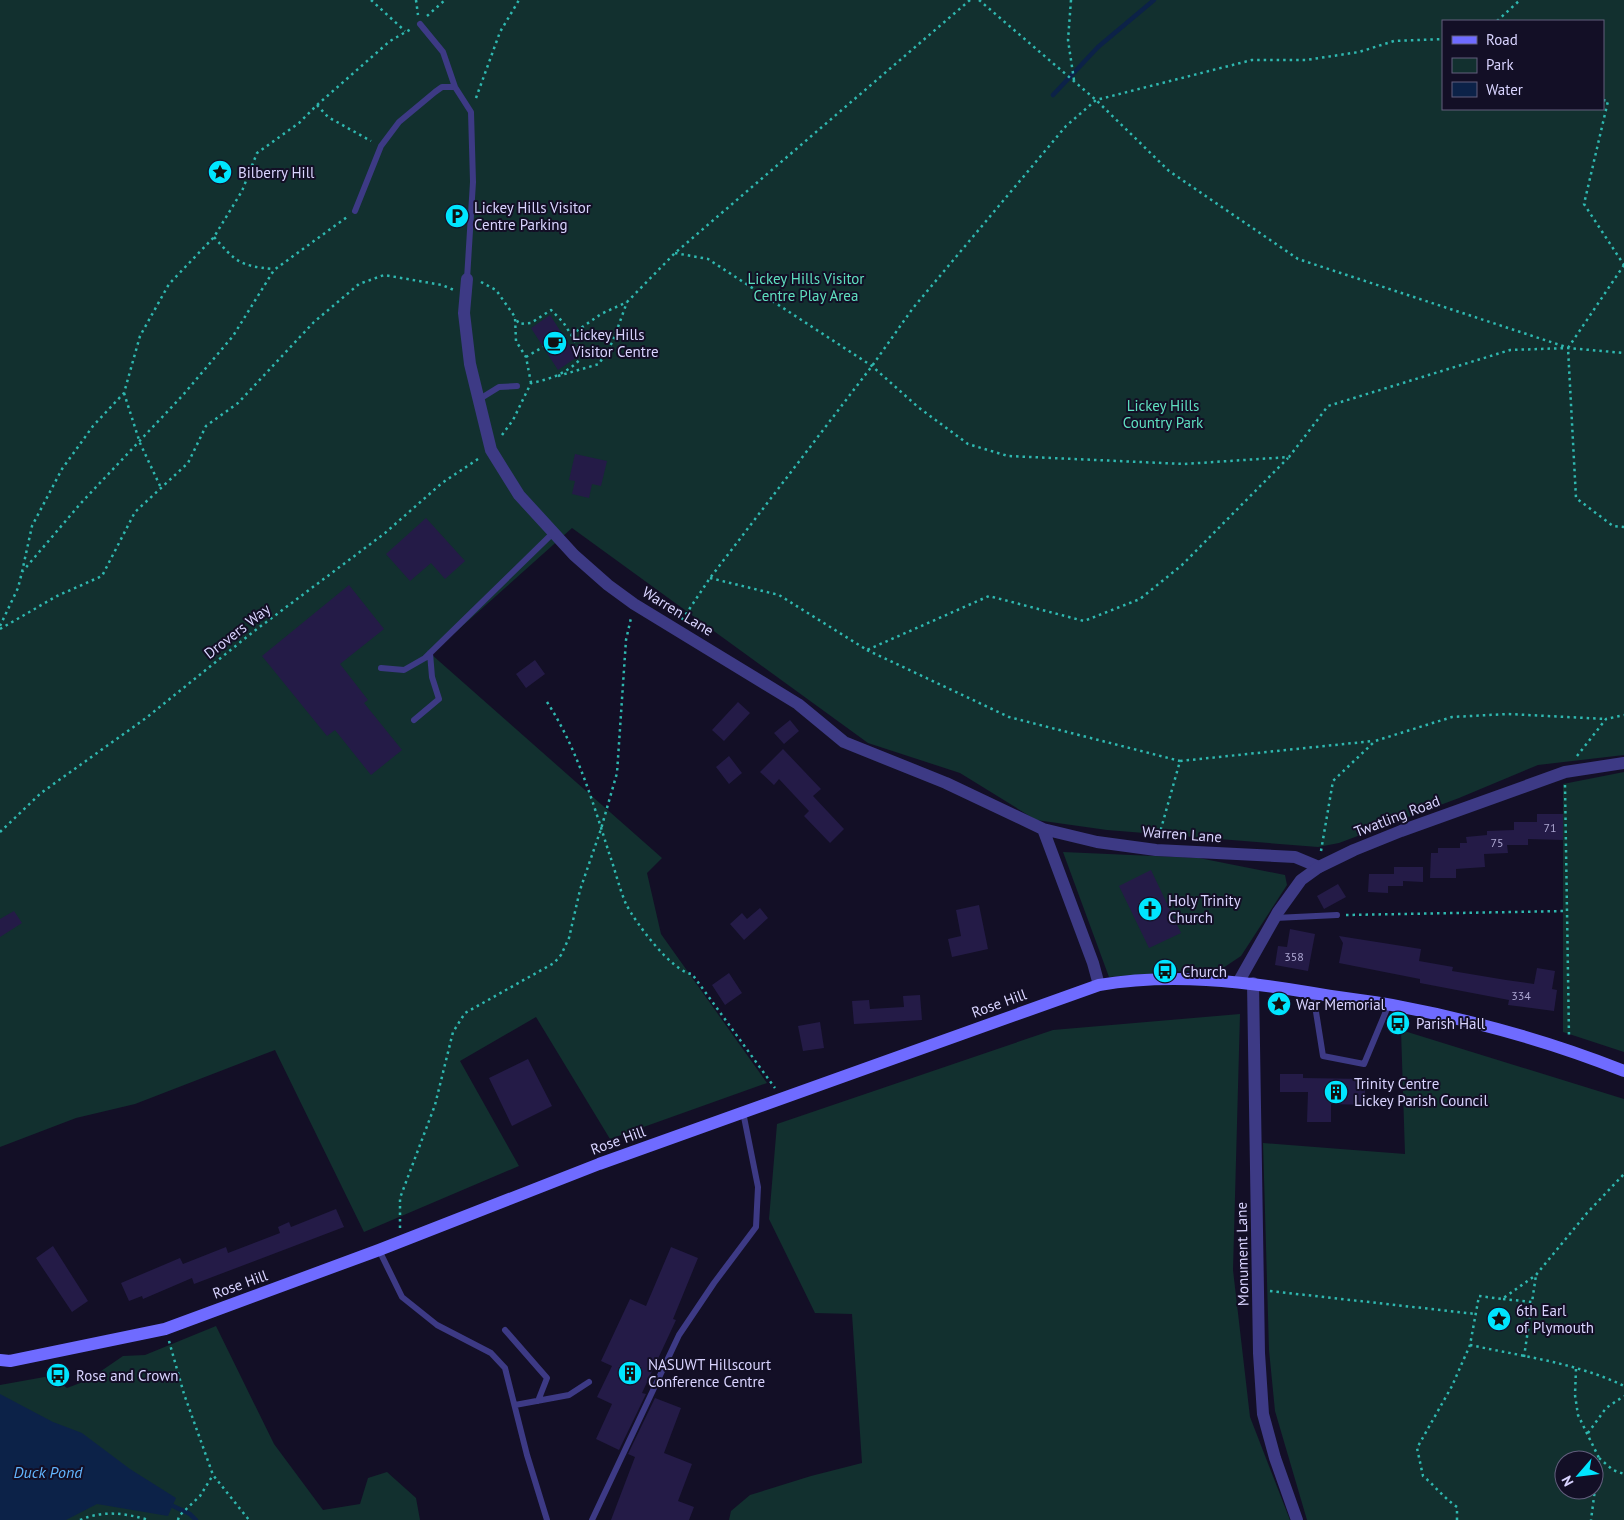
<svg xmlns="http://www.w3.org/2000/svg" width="1624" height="1520" viewBox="0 0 1624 1520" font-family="'PT Sans',sans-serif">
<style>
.green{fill:#12302f;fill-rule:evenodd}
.water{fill:#0c2248}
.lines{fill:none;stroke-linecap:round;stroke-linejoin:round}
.stream{stroke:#0c2248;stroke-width:4.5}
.building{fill:#241b47}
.path{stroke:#2fb8b0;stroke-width:2.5;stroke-dasharray:2.5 4;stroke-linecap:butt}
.service{stroke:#3d3a85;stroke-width:6}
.minor{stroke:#3d3a85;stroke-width:12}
.tertiary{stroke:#3d3a85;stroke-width:12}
.secondary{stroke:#6f6bff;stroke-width:12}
.labels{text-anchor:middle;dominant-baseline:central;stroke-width:4;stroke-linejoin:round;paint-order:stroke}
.number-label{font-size:12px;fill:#aca6d1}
.poi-label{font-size:15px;fill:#d9d4ff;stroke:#130f26;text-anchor:start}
.park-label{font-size:15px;fill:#5fe0c0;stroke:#130f26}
.street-label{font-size:15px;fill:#d9d4ff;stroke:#130f26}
.water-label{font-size:16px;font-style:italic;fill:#62b6ff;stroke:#130f26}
</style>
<rect width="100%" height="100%" fill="#130f26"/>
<path class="green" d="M0,0H1624V755L1538,765L1459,798L1339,843L1318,847L1107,830L1036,820L960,773L868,743L572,528L431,654L662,858L647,873L661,934L767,1083L610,1139L536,1017L460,1061L519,1166L364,1232L275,1050L135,1104L76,1118L0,1147ZM1443,21H1603V109H1443Z
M1624,772V1052L1563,1032V784Z
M1063,852L1199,858L1285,875L1287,885L1241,956L1223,968L1109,977Z
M1240,1014L1233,1270L1250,1417L1290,1520H729L731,1511L750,1495L811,1476L862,1463L852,1314L815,1313L769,1219L777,1124L1053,1030Z
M1401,1030L1624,1099V1520H1307L1275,1411L1269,1350L1263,1143L1405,1154ZM1564,1460H1594V1490H1564Z
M216,1326L274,1444L323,1510L360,1504L368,1478L387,1472L416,1498L420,1520H0V1385L50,1376L67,1388L88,1380L123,1356L145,1355Z"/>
<path class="water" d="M0,1394L53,1422L82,1433L130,1469L176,1498L168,1516L97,1504L66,1520H0Z"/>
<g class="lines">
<path class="stream" d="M1053,95L1098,47L1154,0
M173,1506L190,1514L196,1520"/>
</g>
<path class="building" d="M550,315L577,357L558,370L531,328Z
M575,454L607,461L601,486L592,484L589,498L572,494L575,481L569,480Z
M426,518L465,561L445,579L431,563L410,581L386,554Z
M349,585L384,629L340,664L368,700L364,703L402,750L371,775L335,730L327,736L262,656Z
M535,660L545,674L526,688L516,674Z
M738,702L750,713L724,741L712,730Z
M790,720L799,731L784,744L774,733Z
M783,749L821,789L813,796L844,829L830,843L804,816L809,811L779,779L774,785L760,772Z
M729,756L742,773L729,784L716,767Z
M1537,814H1563V840L1528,839V845H1507L1508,853L1484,854L1485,867L1456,869V878H1430L1431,853H1438V848H1460V843H1467L1466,837L1487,835V831L1514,830V822H1537Z
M1394,867H1423V882L1403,881V886H1388V893L1368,892L1369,874H1394Z
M1151,870L1181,933L1149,948L1119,886Z
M1338,884L1346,897L1324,909L1317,896Z
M979,905L988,949L952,957L948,939L961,936L956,910Z
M760,908L768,918L744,940L730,924L742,913L747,919Z
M14,911L22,923L0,937V919Z
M1290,929L1315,934L1308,971L1275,965L1278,946L1287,947Z
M1339,936L1421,949L1419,961L1453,967L1452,971L1506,980L1534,984L1537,968L1555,971L1552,989L1557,990L1554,1011L1508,1005L1509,1000L1420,983V979L1339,963L1343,943Z
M729,973L742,993L725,1005L712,985Z
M920,995L922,1020L854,1024L852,1001L869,1000L870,1009L904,1007L903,996Z
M820,1022L824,1048L803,1051L798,1026Z
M528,1059L552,1106L512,1126L489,1078Z
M1280,1074H1303V1078L1365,1079V1105L1331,1104V1122H1307L1308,1092H1280Z
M336,1209L344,1227L194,1284L192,1278L143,1299L142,1296L129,1301L121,1283L180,1258L183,1264L226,1247L228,1253L280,1233L278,1227L289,1222L291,1227Z
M53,1246L88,1301L72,1312L36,1258Z
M671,1247L698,1258L673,1319L676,1320L642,1393L646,1394L619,1450L596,1439L612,1404L597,1397L612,1366L601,1361L630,1299L646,1306Z
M655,1398L681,1408L664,1453L692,1464L678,1501L694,1507L689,1520H611L635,1457L628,1454Z"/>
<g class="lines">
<path class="path" d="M371,0L405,31
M416,0L418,15
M979,0L1096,100L1169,171L1298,259L1566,347
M1071,0L1068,40L1074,80
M427,16L445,0
M1497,21L1520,0
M476,98L500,32L519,0
M1603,100L1608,101L1584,204L1624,265
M317,105L328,117L371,141
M214,237C236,262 240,266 273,269
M675,253L708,259L872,366L918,407L968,444L1008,456L1184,464L1289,457L1328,406L1510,350L1568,348L1624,353
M1624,265L1568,348L1576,498L1613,526L1624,527
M481,282L496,290L515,317L516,341L526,357L531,383
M571,335L601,314L627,302L675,253L970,0
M526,357L543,347
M558,376L599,364L613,341L627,302
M124,393L140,443L161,488
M502,435L513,420L531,383C552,379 570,372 584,355L563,322L551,310L531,323L519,324L515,317
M22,572L32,526L62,469L93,426L124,393L140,336L169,284L214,237L242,191L257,153L299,123L317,105L390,41L411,29
M710,578L779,595L867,650L989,596L1084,621L1140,599L1182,565L1288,458
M682,620L710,578L872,366L913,308L1066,126L1096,100L1252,60H1306L1359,52L1394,41L1443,39
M0,626L18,588L22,572L81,503L183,395L233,336L274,270L347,217
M0,629L57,596L102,576L135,512L188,463L206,426L238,403L314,322L359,284L384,275L442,285L454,290
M867,650L1009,717L1180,761
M547,702C576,746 593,802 609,853C615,869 619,888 626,904C635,922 672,972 692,974L775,1088
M1577,756L1606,719L1624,715
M1565,785L1569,1037
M0,832L41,793L146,718L253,632L385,533L442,483L481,457
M1159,836L1180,761L1373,741
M1321,851L1333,781L1375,741L1452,717L1508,714L1606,719
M1346,915L1567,911
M400,1228V1198L435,1105L453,1032L465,1013L554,963L561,955L569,938L580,890L601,829L617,773L626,640L631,618
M1270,1291L1476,1314
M1503,1299L1532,1302
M169,1341L184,1394L213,1475L249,1520
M1470,1345C1521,1356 1577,1363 1624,1386
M1524,1357L1536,1275
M1576,1369L1575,1395L1578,1415L1599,1458L1591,1520
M1588,1433L1606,1408L1624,1396
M1599,1458L1613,1470L1624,1474
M80,1520C104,1510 124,1513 149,1520
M178,1520L179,1516L200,1496L213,1475
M1457,1520V1507C1444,1498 1435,1486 1423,1476L1417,1448L1452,1386L1470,1345L1479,1296L1502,1299L1536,1275L1587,1213L1624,1174"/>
<path class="service" d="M420,24L443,52L455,87L471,112L473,182L467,279
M355,211L381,146L399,122L435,92L442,87H455
M478,400L499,387L517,386
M381,668L404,670L425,658L554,532
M414,720L439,699L432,677L430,653
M1275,918L1337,915
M1313,993L1323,1056L1364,1064L1389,1004
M379,1250L402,1297L437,1325L491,1353L505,1368L527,1455L547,1520
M505,1330L547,1378L538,1401
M515,1405L569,1395L589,1382
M592,1520L679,1335L714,1283L756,1227L758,1187L743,1112"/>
<path class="minor" d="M467,279L464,313L470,364L491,450L519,495L574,555L608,585L634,604L798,704L844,742L946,783L1043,829L1093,963L1099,985
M1043,829L1097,842L1156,850L1295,857L1319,867
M1253,983L1259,1353L1263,1414L1275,1458L1297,1520"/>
<path class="tertiary" d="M1239,981L1278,912L1301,880L1319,867L1354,850L1401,831L1565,772L1624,763"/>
<path class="secondary" d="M0,1360L10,1361L165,1329L379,1250L599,1164L1099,985C1170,973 1243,981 1313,993C1339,998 1366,1000 1392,1005C1472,1020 1549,1041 1624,1071"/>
</g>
<defs>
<g id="sight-disc" transform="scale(1.25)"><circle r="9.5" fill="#00e5ff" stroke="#130f26"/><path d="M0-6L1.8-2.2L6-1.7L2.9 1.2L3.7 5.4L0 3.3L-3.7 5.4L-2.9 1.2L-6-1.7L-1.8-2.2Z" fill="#111"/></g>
<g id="parking-disc" transform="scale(1.25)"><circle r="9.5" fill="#00e5ff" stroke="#130f26"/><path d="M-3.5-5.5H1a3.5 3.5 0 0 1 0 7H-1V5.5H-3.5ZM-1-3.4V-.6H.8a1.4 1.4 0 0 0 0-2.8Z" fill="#111"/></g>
<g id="cafe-disc" transform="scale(1.25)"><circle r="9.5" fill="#00e5ff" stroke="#130f26"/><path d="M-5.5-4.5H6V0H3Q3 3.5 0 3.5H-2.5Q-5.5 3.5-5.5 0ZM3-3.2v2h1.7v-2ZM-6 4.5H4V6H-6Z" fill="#111"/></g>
<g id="church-disc" transform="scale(1.25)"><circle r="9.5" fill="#00e5ff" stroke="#130f26"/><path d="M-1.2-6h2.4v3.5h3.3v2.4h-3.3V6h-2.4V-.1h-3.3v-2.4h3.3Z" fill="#111"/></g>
<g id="bus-disc" transform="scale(1.25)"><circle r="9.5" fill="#00e5ff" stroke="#130f26"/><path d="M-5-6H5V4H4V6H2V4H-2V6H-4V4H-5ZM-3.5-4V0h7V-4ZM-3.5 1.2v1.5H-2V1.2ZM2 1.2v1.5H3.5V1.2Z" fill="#111"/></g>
<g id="building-disc" transform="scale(1.25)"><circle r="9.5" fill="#00e5ff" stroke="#130f26"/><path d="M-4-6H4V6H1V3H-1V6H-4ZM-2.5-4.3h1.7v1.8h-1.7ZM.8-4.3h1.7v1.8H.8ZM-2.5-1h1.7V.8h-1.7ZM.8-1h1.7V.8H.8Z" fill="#111"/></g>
</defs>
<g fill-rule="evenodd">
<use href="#sight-disc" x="220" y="172"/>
<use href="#parking-disc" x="457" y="216"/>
<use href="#cafe-disc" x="555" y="343"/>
<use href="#church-disc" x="1150" y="909"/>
<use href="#bus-disc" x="1165" y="971"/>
<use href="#sight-disc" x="1279" y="1004"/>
<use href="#bus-disc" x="1398" y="1023"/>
<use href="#building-disc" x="1336" y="1092"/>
<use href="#sight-disc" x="1499" y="1319"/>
<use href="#building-disc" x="630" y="1373"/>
<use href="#bus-disc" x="58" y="1375"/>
</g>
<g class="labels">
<g class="number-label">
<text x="1550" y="827">71</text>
<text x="1497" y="842">75</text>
<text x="1294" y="956">358</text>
<text x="1521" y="995">334</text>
</g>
<g class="poi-label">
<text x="238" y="172">Bilberry Hill</text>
<text x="474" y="207">Lickey Hills Visitor<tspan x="474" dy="17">Centre Parking</tspan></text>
<text x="572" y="334">Lickey Hills<tspan x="572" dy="17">Visitor Centre</tspan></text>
<text x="1168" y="900">Holy Trinity<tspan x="1168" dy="17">Church</tspan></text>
<text x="1182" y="971">Church</text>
<text x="1296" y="1004">War Memorial</text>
<text x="1416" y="1023">Parish Hall</text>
<text x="1354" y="1083">Trinity Centre<tspan x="1354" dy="17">Lickey Parish Council</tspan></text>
<text x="1516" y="1310">6th Earl<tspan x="1516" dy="17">of Plymouth</tspan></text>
<text x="648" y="1364">NASUWT Hillscourt<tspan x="648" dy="17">Conference Centre</tspan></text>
<text x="76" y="1375">Rose and Crown</text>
</g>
<g class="park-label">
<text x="806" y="278">Lickey Hills Visitor<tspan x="806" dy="17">Centre Play Area</tspan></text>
<text x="1163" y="405">Lickey Hills<tspan x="1163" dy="17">Country Park</tspan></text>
</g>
<g class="street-label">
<text transform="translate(678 611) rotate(31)">Warren Lane</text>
<text transform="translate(237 631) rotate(-38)">Drovers Way</text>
<text transform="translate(1397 816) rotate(-21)">Twatling Road</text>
<text transform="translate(1182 834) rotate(4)">Warren Lane</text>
<text transform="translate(999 1003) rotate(-20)">Rose Hill</text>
<text transform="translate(618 1140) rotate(-20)">Rose Hill</text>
<text transform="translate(1242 1254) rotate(-91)">Monument Lane</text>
<text transform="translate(240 1284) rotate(-20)">Rose Hill</text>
</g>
<g class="water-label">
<text x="48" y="1472">Duck Pond</text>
</g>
</g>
<rect x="1442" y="20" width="162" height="90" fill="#130f26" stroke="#625e7d"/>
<rect x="1452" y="36" width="25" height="8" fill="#6f6bff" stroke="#625e7d"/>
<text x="1486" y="45" font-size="15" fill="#d9d4ff">Road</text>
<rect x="1452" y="58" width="25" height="15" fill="#12302f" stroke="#625e7d"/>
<text x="1486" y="70" font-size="15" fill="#d9d4ff">Park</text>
<rect x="1452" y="82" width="25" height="15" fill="#0c2248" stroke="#625e7d"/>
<text x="1486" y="95" font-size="15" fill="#d9d4ff">Water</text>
<g transform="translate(1579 1475) rotate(242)"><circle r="24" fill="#130f26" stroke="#625e7d"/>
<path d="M0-4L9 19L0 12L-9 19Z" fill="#00e5ff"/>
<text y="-8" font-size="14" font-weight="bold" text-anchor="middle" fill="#d9d4ff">N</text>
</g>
</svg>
